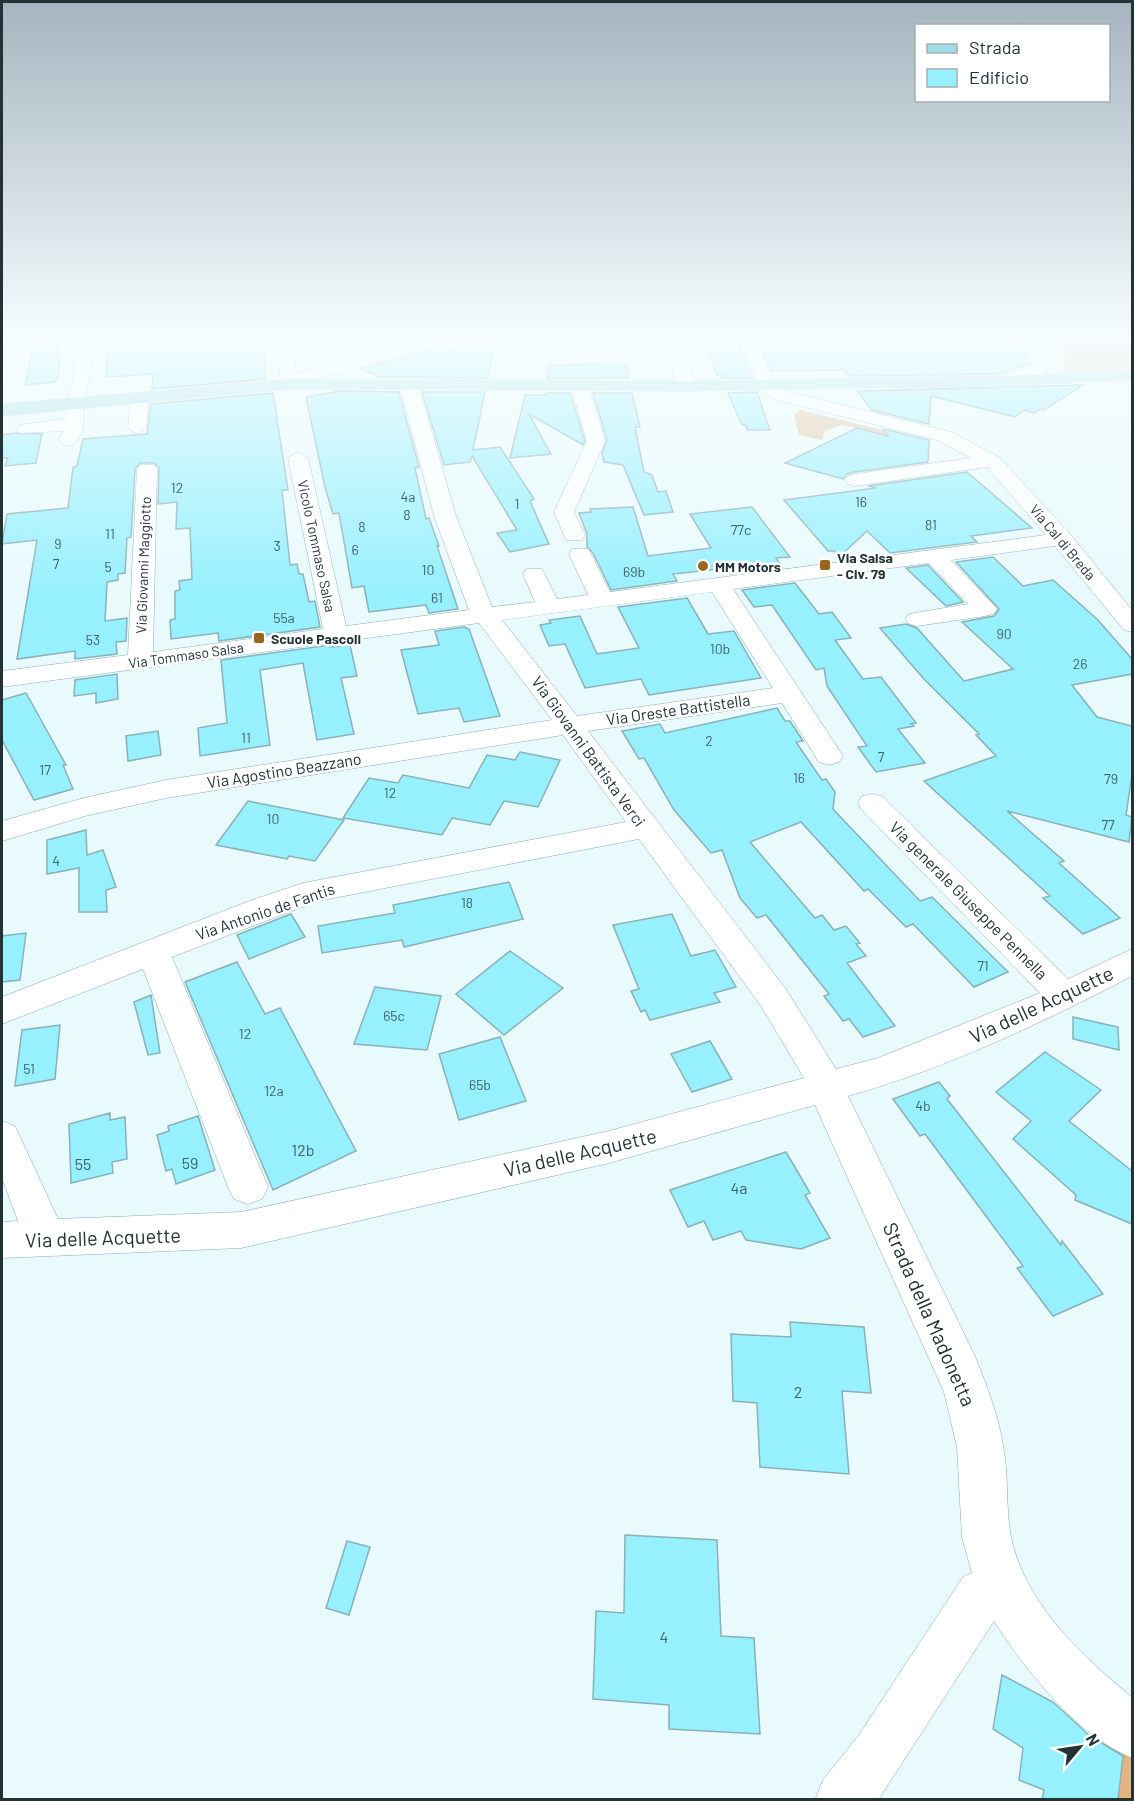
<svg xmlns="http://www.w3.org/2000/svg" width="1134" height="1801" viewBox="0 0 1134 1801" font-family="Barlow,sans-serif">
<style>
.green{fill:#e2c09c}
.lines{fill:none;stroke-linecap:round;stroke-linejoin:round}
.river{fill:#e4b581;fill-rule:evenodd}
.building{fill:#97f0fe;stroke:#89b1b7;stroke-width:1.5}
.minor-casing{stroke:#85adb3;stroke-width:1}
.major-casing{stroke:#d3d6d7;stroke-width:1}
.minor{fill:#fff;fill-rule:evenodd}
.major{fill:#a0dde6;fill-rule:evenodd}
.poi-dot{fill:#9a651d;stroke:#fff;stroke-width:2}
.labels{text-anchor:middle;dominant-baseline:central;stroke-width:5;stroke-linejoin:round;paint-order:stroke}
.number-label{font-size:14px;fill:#3f6267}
.far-street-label{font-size:14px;fill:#223235;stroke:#fff}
.far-poi-label{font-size:14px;font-weight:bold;fill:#223235;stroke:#fff;text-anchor:start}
.street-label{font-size:16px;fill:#223235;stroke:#fff}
.near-number-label{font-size:16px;fill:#3f6267}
.near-street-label{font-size:20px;fill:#223235;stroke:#fff}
</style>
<rect width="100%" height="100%" fill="#e9fafc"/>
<path class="green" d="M1065,340H1132V368L1078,373L1065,371Z
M800,410L918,439L898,438L842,425L825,431L822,440L799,435L794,415Z"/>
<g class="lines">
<path class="river" d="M1132,1733V1800H1089L1093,1772L1104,1744Z"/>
</g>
<path class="building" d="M108,340H173L170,346L225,340H263L266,379L152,389L153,374L106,377Z
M703,340H736L752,378H722L721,374L717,375Z
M856,340L866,342L868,345L1017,344L1032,363L998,374L849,376L845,370L772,371L757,342Z
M495,341L488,378L380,377L361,369L443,346L451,350Z
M59,346V373L55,382L25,385L33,348Z
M625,364L629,378H547L548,365Z
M1083,385L1044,410L1040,409L1034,413L1024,410L1015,417L931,396L929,424L871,410L858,391Z
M339,391L399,392L419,467L415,468L426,519L429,518L439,546H437L458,609L429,613L426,605L369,612L364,586L352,588L339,513L333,514L325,487L306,397Z
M422,392H485L473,450L500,447L534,499L530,501L549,544L510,552L497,533L517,530L472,456L470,462L444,465Z
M757,392L765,416L770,430H747L746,425H742L728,393Z
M273,393L288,490H282L290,565L297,564L299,574H303L309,602L315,601L320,627L219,641L218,633L171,639L170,620L175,619V591L180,590L179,581L192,579L190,528L176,529L177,502L158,504L159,468L154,463H140L135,469L131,537L127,538L125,573L118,574V580L107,582L105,621L127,618L126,641L116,642L117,654L75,659V651L17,659L37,540L2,544L7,514L68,508L73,467L77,466L83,439L147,434L151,404Z
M546,393H570L585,441L583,445L529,414L551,454L510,458L525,395H546Z
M593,393H632L640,427H635L644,472L652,475L658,492L666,491L673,512L644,515L623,465L604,462L602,453L607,440Z
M857,428L888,436L883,429L929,440L928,462L855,472L847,474L843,479L785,463Z
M17,433L42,434L36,463L5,466L8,458H2V435Z
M967,472L1032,528L971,536L977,542L890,553L867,531L839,557L834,551H828L784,500L876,488L868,486Z
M633,507L648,556L711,548L690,514L752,507L790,557L776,558L782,567L731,574L727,568L673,574L677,581L611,590L593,553L587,547V534L579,513L591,512L590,509Z
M993,557L1023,586L1053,580L1098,620L1132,659V674L1072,685L1097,717L1132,726V775L1126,815L1132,817L1129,842L1007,811L1064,861L1059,863L1120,918L1083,934L1043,898L1050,896L924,781L996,756L976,735L979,734L923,678L880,628L906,624L917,628L964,681L1013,669L962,622L994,616L999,609L956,562Z
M928,565L963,602L946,606L906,568Z
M795,583L819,614L832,612L843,627L851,638L835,640L863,679L881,677L916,723L911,724L914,726L898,729L925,763L876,772L858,747L867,746L827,686L824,668L816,670L772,605L754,607L742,590Z
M687,598L708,634L734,631L761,678L649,695L641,679L585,688L565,644L549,646L540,625L551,623L549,620L580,616L597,654L639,648L618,607Z
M464,627L469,629L500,716L464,722L459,708L418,714L401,650L439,645L435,631Z
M330,645V647L350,645L357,676L341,678L354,734L317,740L303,663L260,670L270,745L200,756L198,728L227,723L221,660Z
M117,674L118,699L96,703V693L74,696L75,680Z
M26,693L66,765H63L73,789L34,800L2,740V700Z
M777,708L785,721H790L803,741L796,742L822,780L826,779L835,792L833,809L920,901L932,897L1008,972L974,987L913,924L906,927L868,889L864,891L801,822L750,842L815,918L822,915L834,930L846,926L860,943L856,944L866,956L847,963L895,1026L863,1037L849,1019L843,1021L824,996L829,994L766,915L757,918L740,898L722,850L711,853L674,810L644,758L639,759L622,731L660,724L665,733Z
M158,731L161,755L128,761L126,736Z
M520,752L560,760L538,807L504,801L490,825L452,818L442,835L343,818L369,778L398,783L403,775L469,788L487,755L515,760Z
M248,801L344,820L315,861L289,856L287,859L216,845Z
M86,830L87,855L103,850L116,887L106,890L107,912H79V868L47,874V840Z
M509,882L523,919L404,947L402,940L322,953L318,926L395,913L393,905Z
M291,914L305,937L249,959L237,935Z
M672,914L691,956L715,950L736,987L714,993L720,1002L650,1020L645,1010L641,1012L631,991L639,989L613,925Z
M26,933L20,980L2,982V936Z
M510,951L563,988L504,1035L456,994Z
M237,962L265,1014L280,1008L356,1151L273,1190L185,982Z
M375,987L441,996L427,1050L354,1044Z
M151,995L160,1053L148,1055L134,1002Z
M1073,1017L1118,1027L1119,1050L1073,1039Z
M60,1025L55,1079L15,1086L22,1030Z
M500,1037L526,1101L459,1120L439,1054Z
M710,1041L732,1079L692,1092L671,1054Z
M1045,1052L1101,1090L1069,1121L1132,1171V1224L1075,1200L1076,1195L1013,1139L1031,1121L996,1092Z
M939,1082L950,1096L947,1099L1061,1245L1062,1241L1103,1294L1053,1316L1017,1268L1023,1266L925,1134L920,1136L893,1099Z
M110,1113V1120L125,1117L127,1159L112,1162L113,1173L71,1183L69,1124Z
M198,1116L215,1170L176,1184L172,1169L166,1171L157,1135L169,1131L168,1126Z
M786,1152L810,1193L805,1195L830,1238L801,1249L746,1240L741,1231L713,1240L704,1221L688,1227L670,1190Z
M790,1322L864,1327L871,1393L842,1391L849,1474L760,1467L757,1403L733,1401L731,1334L791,1337Z
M625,1535L717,1540L721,1636L754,1638L760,1734L669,1729V1705L593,1699L596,1611L624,1613Z
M347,1541L370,1547L349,1615L326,1608Z
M1002,1675L1053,1702L1090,1736L1123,1756L1118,1800H1042L1044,1790L1019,1780L1023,1748L993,1729Z"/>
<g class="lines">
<g class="minor-casing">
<path id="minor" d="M2,340H18L16,343L2,346Z
M80,340H96L83,411V430L74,444L67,446L58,440L64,431L19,433L17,429L19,425L65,419Z
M273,340H289L297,374L418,340H446L444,343L310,381L291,389L282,384Z
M474,340L464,346L456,341V340Z
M666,340H682L695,386L692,390H680L677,386Z
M738,340H754L776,385L785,391L951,432L999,457L1070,534L1132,610V632L1124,630L1055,546L951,560L997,609L993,614L985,616L917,626L909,624L905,619L909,614L968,604L929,563L733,589L843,756L839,762L829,765L819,762L782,703L588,731L785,988L836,1069L878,1058L1040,993L862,810L858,803L862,796L872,794L882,796L1068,979L1132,949V976C1042,1023 947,1068 848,1096L974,1354C988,1388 1001,1422 1005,1459C1009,1489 1005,1520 1014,1549C1032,1610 1085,1659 1132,1697V1758C1077,1735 1025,1670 994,1621L878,1800H815L823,1780L859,1735L963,1577L972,1573L962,1537L957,1447L944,1392L815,1105L609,1163L241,1248L2,1258V1222L18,1221L2,1178V1121L15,1126L58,1219L241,1212L609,1131L804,1078L761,1006L639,839L318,901L172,957L268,1187L262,1199L248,1204L234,1199L228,1187L143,969L2,1024V997L252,900L303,883L626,822L563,735L166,798L85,816L2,841V821L84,798L166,780L552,720L479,623L2,687V671L128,655L137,469L140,465H154L157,469L153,652L323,629L288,458L298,452L308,458L346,626L469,610L434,516L400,385L409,380L418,385L456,516L492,607L535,602L523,574L526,569H542L557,599L588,595L569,554L572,549H588L591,554L610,592L1046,535L987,467L855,486L848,484L845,480L848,476L855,474L971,458L937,440L773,399L760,388ZM712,592L773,688L577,716L502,620Z
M1053,353L1061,358L1038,377L1000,386L991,381L994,377L1026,369Z
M580,382L589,387L605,441L574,512L585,535L582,540H566L554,512L587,441L571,387Z
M140,393L149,398L146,428L137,434L128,428L131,398Z"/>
</g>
<g class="major-casing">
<path id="major" d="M1132,370V380L1000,386L686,391L291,389L2,416V404L291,379L686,381L1000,376Z"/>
</g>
<use href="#minor" class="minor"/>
<use href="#major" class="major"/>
</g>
<linearGradient id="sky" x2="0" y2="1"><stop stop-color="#a6b4bf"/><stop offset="0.57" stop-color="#f5fdfe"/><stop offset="1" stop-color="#f5fdfe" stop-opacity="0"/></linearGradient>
<rect width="1134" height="593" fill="url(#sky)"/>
<g class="poi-dot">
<rect x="819" y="559" width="12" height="12" rx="3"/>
<circle cx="703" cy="566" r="6"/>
<rect x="253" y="632" width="12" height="12" rx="3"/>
</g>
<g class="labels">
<g class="number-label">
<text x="177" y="487">12</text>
<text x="408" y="496">4a</text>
<text x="861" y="501">16</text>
<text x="517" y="503">1</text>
<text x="407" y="514">8</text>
<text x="931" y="524">81</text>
<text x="362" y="526">8</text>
<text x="741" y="529">77c</text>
<text x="110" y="533">11</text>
<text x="58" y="543">9</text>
<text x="277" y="545">3</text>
<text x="355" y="549">6</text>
<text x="56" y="563">7</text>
<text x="108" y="566">5</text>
<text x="428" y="569">10</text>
<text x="634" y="571">69b</text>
<text x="437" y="597">61</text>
<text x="284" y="617">55a</text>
<text x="1004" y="633">90</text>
<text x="93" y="639">53</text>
<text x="720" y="648">10b</text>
<text x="1080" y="663">26</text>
<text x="246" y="737">11</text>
<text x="709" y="740">2</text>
<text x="881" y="756">7</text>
<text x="45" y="769">17</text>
<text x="799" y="777">16</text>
<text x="1111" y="778">79</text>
<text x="390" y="792">12</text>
<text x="273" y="818">10</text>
<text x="1108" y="824">77</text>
<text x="56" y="860">4</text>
<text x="467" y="902">18</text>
<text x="983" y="965">71</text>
<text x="394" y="1015">65c</text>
<text x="245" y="1033">12</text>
<text x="29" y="1068">51</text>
<text x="480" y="1084">65b</text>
<text x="274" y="1090">12a</text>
<text x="923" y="1105">4b</text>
</g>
<g class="far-street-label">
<text transform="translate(1063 542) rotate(50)">Via Cal di Breda</text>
<text transform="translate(317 546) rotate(78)">Vicolo Tommaso Salsa</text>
<text transform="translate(143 565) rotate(-88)">Via Giovanni Maggiotto</text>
<text transform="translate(186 655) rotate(-8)">Via Tommaso Salsa</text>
</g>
<g class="far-poi-label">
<text x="837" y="557">Via Salsa<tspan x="837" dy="16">- Civ. 79</tspan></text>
<text x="715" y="566">MM Motors</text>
<text x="271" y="638">Scuole Pascoli</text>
</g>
<g class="street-label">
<text transform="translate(678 709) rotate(-8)">Via Oreste Battistella</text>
<text transform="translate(589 751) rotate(54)">Via Giovanni Battista Verci</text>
<text transform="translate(284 770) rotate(-9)">Via Agostino Beazzano</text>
<text transform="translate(969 900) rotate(45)">Via generale Giuseppe Pennella</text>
<text transform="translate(265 911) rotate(-19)">Via Antonio de Fantis</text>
</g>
<g class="near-number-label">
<text x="303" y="1149">12b</text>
<text x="190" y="1162">59</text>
<text x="83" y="1163">55</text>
<text x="739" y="1187">4a</text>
<text x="798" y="1391">2</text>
<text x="664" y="1636">4</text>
</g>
<g class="near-street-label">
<text transform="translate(1041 1004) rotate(-25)">Via delle Acquette</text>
<text transform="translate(580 1152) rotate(-13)">Via delle Acquette</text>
<text transform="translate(103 1237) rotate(-2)">Via delle Acquette</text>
<text transform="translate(930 1314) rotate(66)">Strada della Madonetta</text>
</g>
</g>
<rect width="1134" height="1801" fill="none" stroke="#223235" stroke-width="6"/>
<rect x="915" y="24" width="195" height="78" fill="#ffffff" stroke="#a7adae" stroke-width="1.5"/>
<rect x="927" y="44" width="30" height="9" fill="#a0dde6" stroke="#a7adae" stroke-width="1.5"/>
<text x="969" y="54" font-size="18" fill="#223235">Strada</text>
<rect x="927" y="69" width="30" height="18" fill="#97f0fe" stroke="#a7adae" stroke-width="1.5"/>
<text x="969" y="84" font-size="18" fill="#223235">Edificio</text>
<g transform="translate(1080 1747) rotate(61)" stroke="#ffffff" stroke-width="4.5" paint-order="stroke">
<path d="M0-4.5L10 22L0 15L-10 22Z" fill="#223235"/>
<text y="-9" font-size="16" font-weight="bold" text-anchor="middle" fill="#223235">N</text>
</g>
</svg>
